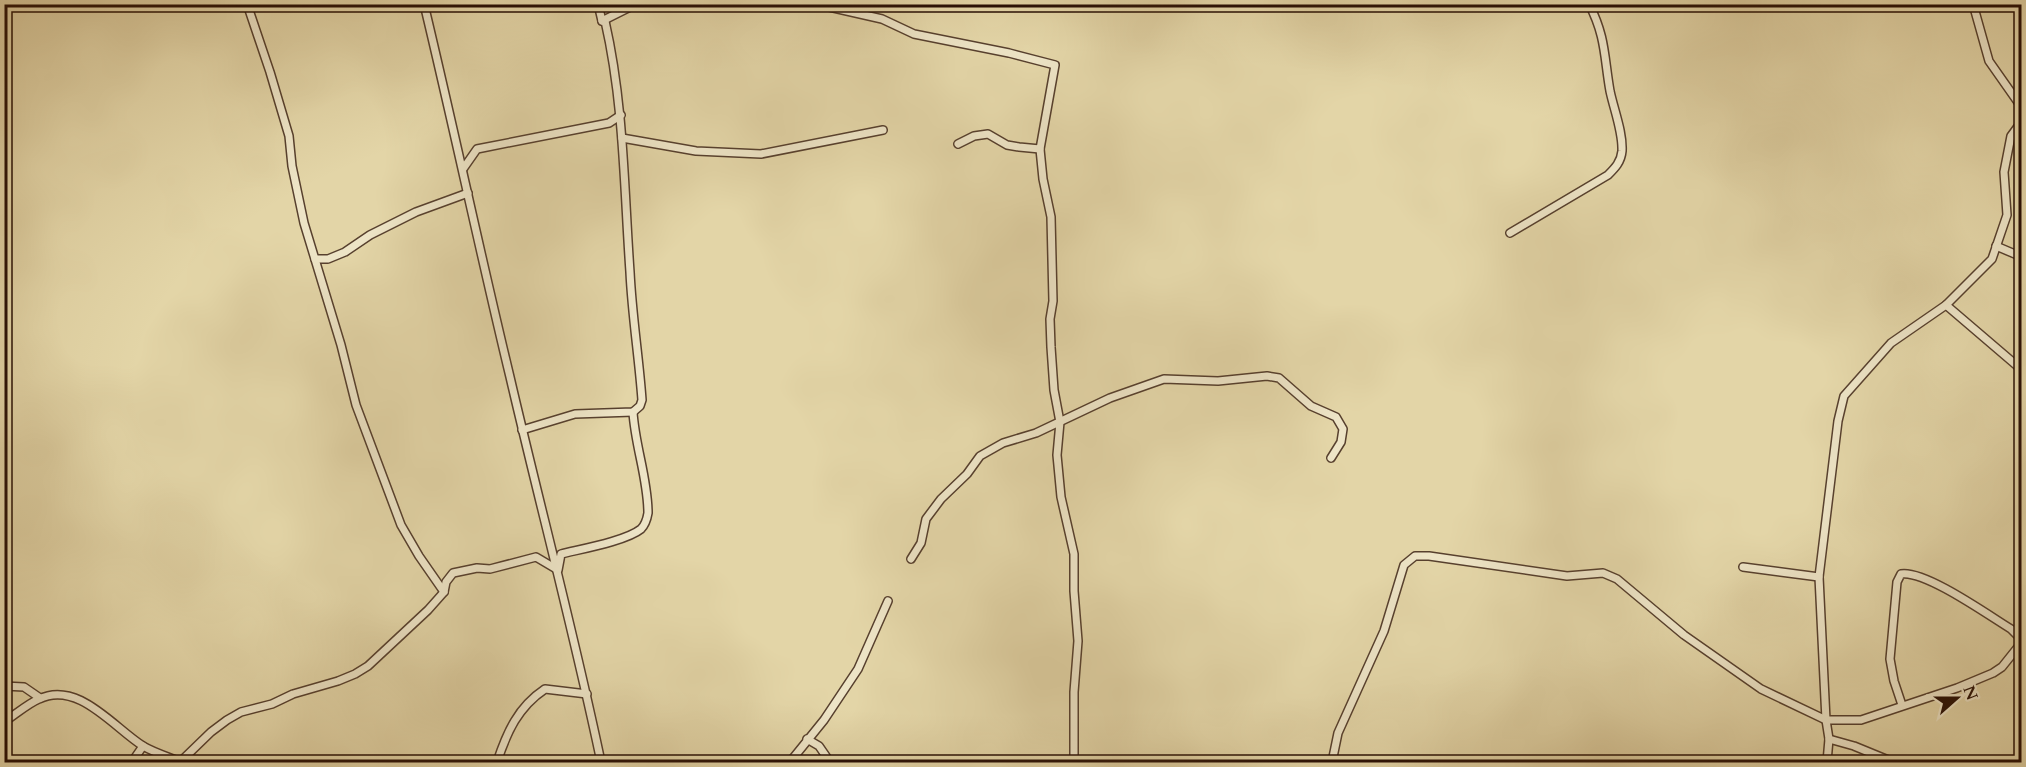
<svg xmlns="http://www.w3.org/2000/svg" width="2026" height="767" viewBox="0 0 2026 767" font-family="Cardo,serif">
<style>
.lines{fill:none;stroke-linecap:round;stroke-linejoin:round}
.minor-casing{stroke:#57402e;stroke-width:10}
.minor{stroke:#ede4c6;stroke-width:7}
</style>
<rect width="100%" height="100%" fill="#e3d5a7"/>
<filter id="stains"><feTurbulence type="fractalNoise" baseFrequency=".00333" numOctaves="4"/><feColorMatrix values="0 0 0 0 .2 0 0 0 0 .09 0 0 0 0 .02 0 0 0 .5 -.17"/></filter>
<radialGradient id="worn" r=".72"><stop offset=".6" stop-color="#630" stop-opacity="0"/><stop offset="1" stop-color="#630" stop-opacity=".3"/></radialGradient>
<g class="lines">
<defs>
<g id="minor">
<polyline points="247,4 270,72 289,136 292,166 304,223 341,345 356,405 401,525 419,556 444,592"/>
<path d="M424 4C454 129 480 253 510 377 540 506 574 633 601 762"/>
<polyline points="816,4 882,19 914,34 1009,53 1055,65 1040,149 1019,147 1007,145 988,134 974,136 958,144"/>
<polyline points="1973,4 1989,61 2022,108"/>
<polyline points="602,21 632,6 642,4"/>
<polyline points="622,138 696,151 761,154 883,130"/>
<polyline points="1040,149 1043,179 1051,217 1053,301 1050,319 1051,347 1054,390 1060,422 1057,455 1061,497 1074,554 1074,591 1078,641 1074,692 1074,762"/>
<polyline points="463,169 477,149 609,123 621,115"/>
<path d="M1510 233 1608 175C1615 168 1621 162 1622 151 1623 132 1614 110 1610 91 1604 57 1606 37 1589 4"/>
<polyline points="1996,246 2022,257"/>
<polyline points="315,259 328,259 345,252 370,235 416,212 468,193"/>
<polyline points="1946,305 2022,370"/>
<path d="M522 430 575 414 633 412 640 406 642 400C639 358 632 315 630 272 624 188 624 104 605 21H602L598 4"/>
<polyline points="911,559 921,543 926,519 941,499 967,474 980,456 1003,443 1036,433 1110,398 1164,379 1218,381 1267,376 1279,378 1311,406 1336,417 1343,429 1341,442 1331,458"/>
<polyline points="1743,567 1819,577"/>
<polyline points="4,686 24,687 40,698"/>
<path d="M1902 705 1894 681 1890 659 1897 582 1901 574C1925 570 1988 615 2011 629L2019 637 2022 642"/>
<path d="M4 722C15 715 27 704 39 699 78 680 114 728 143 746 155 753 169 757 181 762"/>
<polyline points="807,739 819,746 830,762"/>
<polyline points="1829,739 1854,746 1893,762"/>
<polyline points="132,762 143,746"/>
<path d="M180 762 211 732 227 720 241 712 272 704 293 694 338 681 355 674 368 666 428 610 444 592 446 582 453 573 477 568 490 569 536 557 558 570 561 554C581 549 626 541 641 529 645 525 647 519 648 513 648 479 635 446 633 412"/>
<path d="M497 762C507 732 518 707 545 689L587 694"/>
<polyline points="790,762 824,720 858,669 888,601"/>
<polyline points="1332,762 1338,733 1384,631 1404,565 1415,556 1429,556 1567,576 1603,573 1617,579 1684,635 1761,689 1826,720 1861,720 1957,688 1993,673 2002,667 2022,642"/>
<polyline points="1827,762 1829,739 1826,720 1819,577 1838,421 1844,396 1891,343 1946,305 1992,259 2007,215 2004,172 2011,136 2022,121"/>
</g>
</defs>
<use href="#minor" class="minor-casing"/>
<use href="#minor" class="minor"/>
</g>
<rect width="2026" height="767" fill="none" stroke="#e3d5a7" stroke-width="24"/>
<rect x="6" y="6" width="2014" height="755" fill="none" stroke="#280f05" stroke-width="3"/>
<rect x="12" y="12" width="2002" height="743" fill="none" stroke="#280f05" stroke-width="1.5"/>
<g transform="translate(1957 698) rotate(69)" stroke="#ede4c6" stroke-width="4.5" paint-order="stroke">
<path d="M0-4.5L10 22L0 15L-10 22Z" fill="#280f05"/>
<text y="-9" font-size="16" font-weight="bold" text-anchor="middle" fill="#280f05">N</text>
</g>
<rect width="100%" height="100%" filter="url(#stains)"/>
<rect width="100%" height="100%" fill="url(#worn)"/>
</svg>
